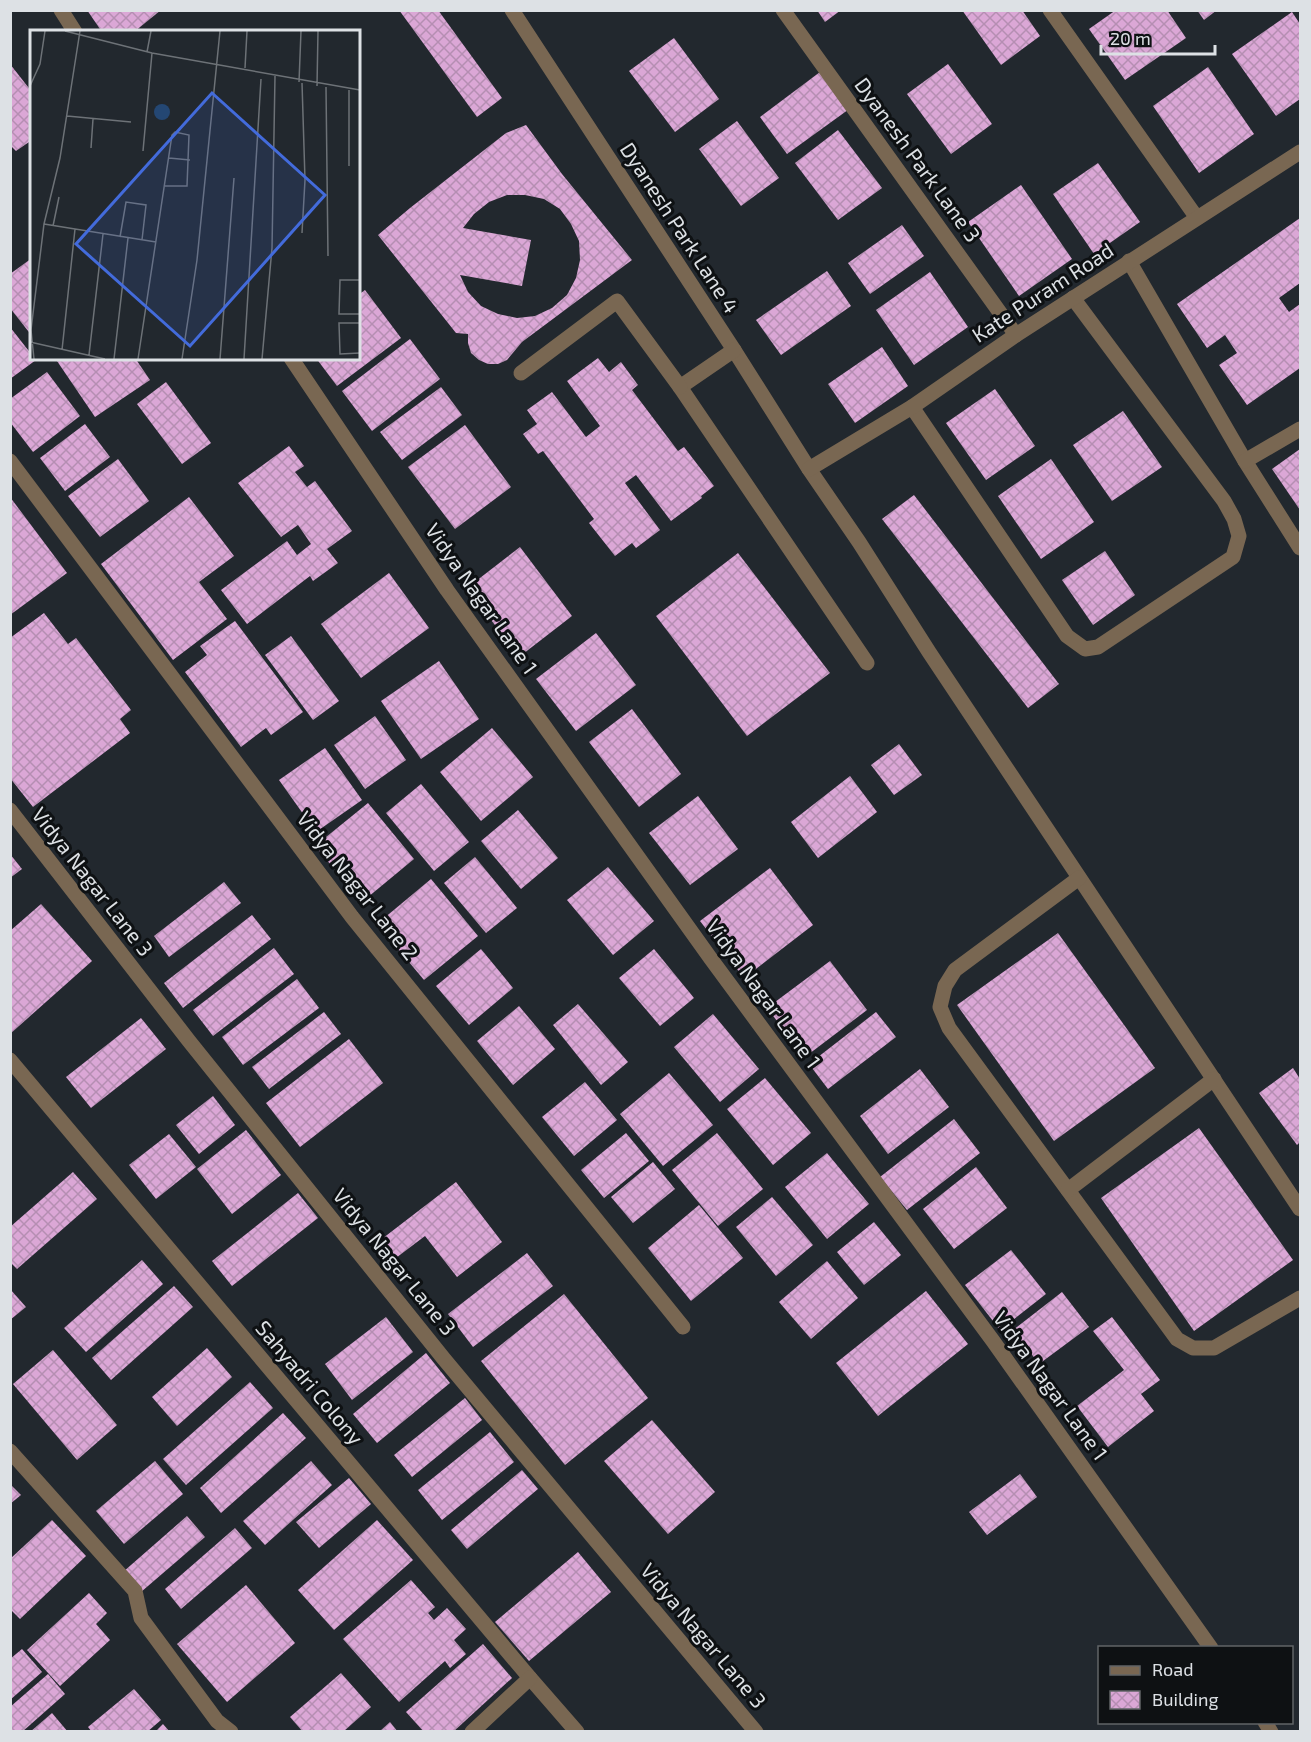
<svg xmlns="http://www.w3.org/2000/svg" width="1311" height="1742" viewBox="0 0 1311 1742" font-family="'Exo 2',sans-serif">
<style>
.building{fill:url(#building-cross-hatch);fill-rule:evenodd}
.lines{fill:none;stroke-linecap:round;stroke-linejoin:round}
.minor{stroke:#796752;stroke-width:15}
.labels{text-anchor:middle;stroke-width:6;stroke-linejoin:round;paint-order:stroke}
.street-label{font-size:21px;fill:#dde1e5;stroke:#0e1113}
.inset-road{fill:none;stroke:#6d7277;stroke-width:1.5}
.view{fill:#436bdb;fill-opacity:0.15;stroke:#436bdb;stroke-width:3}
.inset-edge{fill:none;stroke:#dde1e5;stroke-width:3}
</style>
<defs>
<pattern id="building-cross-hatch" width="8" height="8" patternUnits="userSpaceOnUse" patternTransform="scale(1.5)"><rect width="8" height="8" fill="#dba7d6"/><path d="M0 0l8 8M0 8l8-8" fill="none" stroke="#b58eb2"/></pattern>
</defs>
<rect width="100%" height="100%" fill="#22282e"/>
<g class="building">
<polygon points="87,10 161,10 134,32 102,32"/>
<polygon points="399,10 438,10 502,98 477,117"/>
<polygon points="817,10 841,10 825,22"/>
<polygon points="962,10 1022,10 1040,36 1001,65"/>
<polygon points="1116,10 1167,10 1186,38 1125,80 1089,29"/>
<polygon points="1197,10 1217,10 1204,20"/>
<polygon points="1292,12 1300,24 1300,99 1276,116 1232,54"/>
<polygon points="674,38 719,99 675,132 629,71"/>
<polygon points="10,64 32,92 32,129 29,131 32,134 32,140 16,151 10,145"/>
<polygon points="948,64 992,124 951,154 907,94"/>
<polygon points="1208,67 1254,134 1199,173 1153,106"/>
<polygon points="824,69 852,107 787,154 760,117"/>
<polygon points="737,121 779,178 741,206 699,149"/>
<path d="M526 125 562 174 632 260 522 342 507 360 498 364H488L479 360 471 353 468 343V334L456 333 378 235 410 208 506 133ZM507 195H525L544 199 560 209 571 224 579 241 580 260 576 278 567 295 552 308 535 316 517 318 498 314 481 306 468 292 460 275 522 286 531 240 463 228 474 214 489 202Z"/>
<polygon points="838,130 882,188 838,220 795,163"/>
<polygon points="1098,163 1140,222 1094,254 1053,194"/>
<polygon points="1021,185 1072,259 1019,296 968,222"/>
<polygon points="1300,218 1300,283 1279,298 1289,312 1300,304 1300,368 1247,405 1219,365 1237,353 1225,335 1207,348 1177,304"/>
<polygon points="902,225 924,256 870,294 848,263"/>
<polygon points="32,258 32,336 10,308 10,274"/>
<polygon points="827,271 851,306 781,355 756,320"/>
<polygon points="930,272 968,327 914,365 876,310"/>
<polygon points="365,290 401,338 337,386 316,358 358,358 358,295"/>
<polygon points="10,327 32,355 32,358 36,360 10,379"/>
<polygon points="410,339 440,379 372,431 342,391"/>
<polygon points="882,347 908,386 855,423 828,384"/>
<polygon points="60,358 135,358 150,380 95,417 57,361"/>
<polygon points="598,358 609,372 621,362 638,385 632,390 678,451 684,447 714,486 701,496 702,498 671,521 636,475 625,483 660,530 636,548 632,543 615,556 589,523 594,519 543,451 538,454 523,434 537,424 527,410 552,392 586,437 600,426 567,381"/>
<polygon points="47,372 80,416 33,452 10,422 10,399"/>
<polygon points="166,382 211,443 182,464 137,404"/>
<polygon points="441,387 462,415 402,460 380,432"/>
<polygon points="995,389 1035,446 986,480 946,423"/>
<polygon points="1123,411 1162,467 1112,501 1073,445"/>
<polygon points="85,424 110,457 65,491 40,458"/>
<polygon points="465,425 511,487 455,529 408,467"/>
<polygon points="289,446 304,466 295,472 307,487 315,481 352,531 327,549 338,563 313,581 310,576 247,624 221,590 287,541 297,555 311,544 298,525 281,537 238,483"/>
<polygon points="1300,449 1300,510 1272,469"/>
<polygon points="118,459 149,501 100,537 68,496"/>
<polygon points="1051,459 1094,522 1041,559 998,496"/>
<polygon points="914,495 1059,684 1028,708 882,519"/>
<polygon points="10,497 67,573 10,615"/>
<polygon points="189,497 234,556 199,582 227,619 173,660 101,564"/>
<polygon points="520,547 572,616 519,657 467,588"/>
<polygon points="1105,551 1135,595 1093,625 1062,580"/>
<polygon points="738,553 830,673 747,736 656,616"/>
<polygon points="389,573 429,628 361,678 321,624"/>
<polygon points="44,613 68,644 76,638 131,710 120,719 130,733 33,807 10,778 10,638"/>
<polygon points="235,621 303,712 271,735 266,728 241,747 185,672 207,655 200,646"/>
<polygon points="596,633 636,685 576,731 536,679"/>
<polygon points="291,636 339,701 313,720 265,655"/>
<polygon points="439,661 479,719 421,759 381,701"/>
<polygon points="632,709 681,774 639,807 589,742"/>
<polygon points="375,716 406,760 365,789 334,745"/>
<polygon points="492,728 533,777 481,821 440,772"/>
<polygon points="899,744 922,775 894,795 871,765"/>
<polygon points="325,748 362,800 316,832 279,780"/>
<polygon points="850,776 877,812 818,858 791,822"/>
<polygon points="421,784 469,842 434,871 386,813"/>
<polygon points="698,796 738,849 690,885 649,833"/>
<polygon points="368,803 414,859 362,902 315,846"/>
<polygon points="518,810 558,858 521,889 481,841"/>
<polygon points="10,854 22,869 10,878"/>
<polygon points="475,857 517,908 486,933 444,883"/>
<polygon points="608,867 654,921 613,955 567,900"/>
<polygon points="770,868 813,925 744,978 700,921"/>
<polygon points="431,879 478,936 424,980 377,924"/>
<polygon points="224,882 241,903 169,957 154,936"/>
<polygon points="41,904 92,961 10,1034 10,931"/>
<polygon points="252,915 271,939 183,1008 164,983"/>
<polygon points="1058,933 1155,1068 1054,1141 957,1005"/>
<polygon points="274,948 294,974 213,1036 193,1010"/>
<polygon points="481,949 513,988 469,1025 436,986"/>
<polygon points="654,949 694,998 660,1026 619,978"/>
<polygon points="830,961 867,1010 805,1057 767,1008"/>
<polygon points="297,979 319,1008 243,1065 222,1037"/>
<polygon points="578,1004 628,1062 601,1085 553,1025"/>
<polygon points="519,1006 555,1049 513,1085 477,1041"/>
<polygon points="324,1012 341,1034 269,1089 252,1067"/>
<polygon points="876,1012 896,1037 828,1089 809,1064"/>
<polygon points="713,1014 759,1069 720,1102 674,1047"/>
<polygon points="141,1018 166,1049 91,1108 66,1077"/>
<polygon points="349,1039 383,1083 300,1147 266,1103"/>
<polygon points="1293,1068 1300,1079 1300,1142 1297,1145 1259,1093"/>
<polygon points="920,1069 949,1107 888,1154 860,1116"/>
<polygon points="669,1073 713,1125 663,1166 620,1114"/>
<polygon points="765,1078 811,1133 773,1165 727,1109"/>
<polygon points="585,1082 617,1120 574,1156 542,1117"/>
<polygon points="213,1096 235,1125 199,1154 176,1125"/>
<polygon points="954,1119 980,1153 907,1210 880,1177"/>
<polygon points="1199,1128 1293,1260 1194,1331 1101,1198"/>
<polygon points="246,1130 281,1175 232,1214 197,1169"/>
<polygon points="626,1133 649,1161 604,1198 581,1170"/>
<polygon points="717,1133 763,1189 718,1226 672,1170"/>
<polygon points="169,1134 196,1167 156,1199 129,1165"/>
<polygon points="827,1153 869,1204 827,1239 785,1187"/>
<polygon points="653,1162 675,1189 633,1223 611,1197"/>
<polygon points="976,1167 1007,1208 954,1249 923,1209"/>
<polygon points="73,1172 97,1199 17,1269 10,1262 10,1227"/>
<polygon points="456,1182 502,1242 457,1277 425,1236 388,1264 374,1245"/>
<polygon points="298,1193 318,1218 232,1286 212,1261"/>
<polygon points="772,1197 813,1245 776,1276 736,1227"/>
<polygon points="699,1205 743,1258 691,1301 648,1248"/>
<polygon points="874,1222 901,1255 864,1285 837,1252"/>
<polygon points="1011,1250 1046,1294 1000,1330 965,1285"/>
<polygon points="527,1253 553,1286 473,1347 448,1314"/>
<polygon points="142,1260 163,1284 86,1352 64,1328"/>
<polygon points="827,1261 858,1298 811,1339 779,1302"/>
<polygon points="174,1286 193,1307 111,1380 92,1358"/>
<polygon points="10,1289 26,1307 10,1320"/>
<polygon points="926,1291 968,1344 878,1416 836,1363"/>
<polygon points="1062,1292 1089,1327 1039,1364 1013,1330"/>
<polygon points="564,1294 648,1398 565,1465 481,1361"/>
<polygon points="386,1317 413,1352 352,1400 325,1364"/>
<polygon points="1112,1317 1160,1380 1141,1394 1154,1411 1108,1447 1077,1406 1124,1370 1093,1331"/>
<polygon points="207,1348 232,1377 177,1426 152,1397"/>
<polygon points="53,1350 117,1425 77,1460 13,1384"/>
<polygon points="426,1353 450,1383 377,1443 353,1414"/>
<polygon points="250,1382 273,1408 186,1485 163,1459"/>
<polygon points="465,1398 482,1420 412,1477 394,1455"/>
<polygon points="283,1413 306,1438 221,1513 200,1488"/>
<polygon points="652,1420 715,1492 668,1534 604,1461"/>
<polygon points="490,1432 514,1462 442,1520 418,1490"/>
<polygon points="155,1461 183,1494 124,1544 96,1511"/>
<polygon points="311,1461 332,1485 265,1545 243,1521"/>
<polygon points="522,1470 538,1489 467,1549 451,1530"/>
<polygon points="1020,1474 1037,1497 987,1535 969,1512"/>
<polygon points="349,1478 371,1504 319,1548 296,1522"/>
<polygon points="10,1484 21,1495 10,1504"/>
<polygon points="187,1516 205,1537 141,1592 123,1572"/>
<polygon points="52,1520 86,1556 20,1619 10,1609 10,1559"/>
<polygon points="377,1520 413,1560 334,1630 298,1590"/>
<polygon points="235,1528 252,1548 181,1609 165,1589"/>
<polygon points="578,1552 611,1592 529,1661 495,1622"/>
<polygon points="411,1580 435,1607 428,1613 434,1620 447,1608 466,1629 454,1640 466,1654 450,1668 445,1661 399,1702 343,1639"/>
<polygon points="246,1585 295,1643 227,1702 177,1644"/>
<polygon points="89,1593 107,1613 96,1624 110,1640 60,1686 27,1650"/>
<polygon points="483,1644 512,1678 453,1732 424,1732 406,1712"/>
<polygon points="22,1649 42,1672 10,1700 10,1659"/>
<polygon points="341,1673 371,1707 343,1732 303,1732 290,1717"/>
<polygon points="48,1674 65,1694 22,1732 10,1732 10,1707"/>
<polygon points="134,1689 161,1720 147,1732 92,1732 88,1727"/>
<polygon points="52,1713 68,1732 30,1732"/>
<polygon points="390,1722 398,1732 379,1732"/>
<polygon points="163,1724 170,1732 155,1732"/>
</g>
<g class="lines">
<g class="minor">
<polyline points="61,10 75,32"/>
<polyline points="512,10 734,350 809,469 859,542 929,652 1300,1209"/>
<polyline points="783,10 1016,335"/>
<polyline points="1050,10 1197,218"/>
<polyline points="1129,261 1245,461 1300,548"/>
<polyline points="734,350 680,387 867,663"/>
<polyline points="291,358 447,590 711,959 993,1341 1211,1648"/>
<polyline points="521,373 617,301 680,387"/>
<polyline points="912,407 1067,636 1085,649 1098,647 1233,557 1239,536 1234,519 1224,501 1073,298"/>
<polyline points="10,461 352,917 683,1327"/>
<polyline points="1245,461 1300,429"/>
<polyline points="809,469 912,407 1016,335 1300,152"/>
<polyline points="10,810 189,1041 444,1359 756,1732"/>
<polyline points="1079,878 955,970 945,986 940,1007 949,1028 1177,1339 1193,1348 1214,1348 1300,1298"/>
<polyline points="10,1060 530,1678 577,1732"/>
<polyline points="1068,1190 1214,1079"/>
<polyline points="10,1451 135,1591 141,1618 217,1721 231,1732"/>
<polyline points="1265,1722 1271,1732"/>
<polyline points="472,1732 530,1678"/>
</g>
</g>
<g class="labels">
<g class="street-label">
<text transform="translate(917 160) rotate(54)" y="7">Dyanesh Park Lane 3</text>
<text transform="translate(679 228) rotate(57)" y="7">Dyanesh Park Lane 4</text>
<text transform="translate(1043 293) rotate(-33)" y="7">Kate Puram Road</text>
<text transform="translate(481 599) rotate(55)" y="7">Vidya Nagar Lane 1</text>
<text transform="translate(92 882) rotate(52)" y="7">Vidya Nagar Lane 3</text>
<text transform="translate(357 886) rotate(52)" y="7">Vidya Nagar Lane 2</text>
<text transform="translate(763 994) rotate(54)" y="7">Vidya Nagar Lane 1</text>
<text transform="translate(394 1262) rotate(51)" y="7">Vidya Nagar Lane 3</text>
<text transform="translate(309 1383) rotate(50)" y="7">Sahyadri Colony</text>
<text transform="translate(1050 1386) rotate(54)" y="7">Vidya Nagar Lane 1</text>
<text transform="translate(703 1636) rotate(50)" y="7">Vidya Nagar Lane 3</text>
</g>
</g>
<g transform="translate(30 30)">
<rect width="330" height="330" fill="#22282e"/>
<path d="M124 82a8 8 0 1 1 16 0a8 8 0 1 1-16 0Z" fill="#244773"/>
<path class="inset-road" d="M35 1 122 23 330 60M117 22 121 1M215 38 217 1M269 52 271 1M0 56 10 34 15 1M287 56 288 1M296 57 298 226M37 86 101 92M61 118 63 89M113 121 122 23M139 128 160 130M319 136V60M14 194 126 212M23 196 29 167M272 203 275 150 272 53M90 207 96 172 116 175 112 210M310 250H330V284H309ZM330 293H309L310 324 330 323M0 312 75 329M32 320 45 199M59 325 73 204M4 329 1 300 14 194 30 128 50 1M84 329 98 208M108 329 142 105 145 102 159 105 157 156H135M152 329 167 230 190 1M190 329 204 148M214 329 231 49M232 329 242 218 245 46"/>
<path class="view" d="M182 63 295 165 160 316 46 214Z"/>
<rect width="330" height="330" class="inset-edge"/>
</g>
<rect width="1311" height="1742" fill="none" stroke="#dde1e5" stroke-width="24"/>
<rect x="1098" y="1646" width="195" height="78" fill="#0e1113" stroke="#616467" stroke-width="1.5"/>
<rect x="1110" y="1666" width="30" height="9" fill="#796752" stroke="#616467" stroke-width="1.5"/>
<text x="1152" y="1676" font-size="18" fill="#dde1e5">Road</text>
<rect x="1110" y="1691" width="30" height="18" fill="url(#building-cross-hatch)" stroke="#616467" stroke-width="1.5"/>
<text x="1152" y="1706" font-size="18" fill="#dde1e5">Building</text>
<path d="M1101 45v9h114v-9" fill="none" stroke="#dde1e5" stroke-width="3"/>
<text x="1110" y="45" font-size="18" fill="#dde1e5" stroke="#0e1113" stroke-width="4.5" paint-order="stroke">20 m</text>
</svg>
